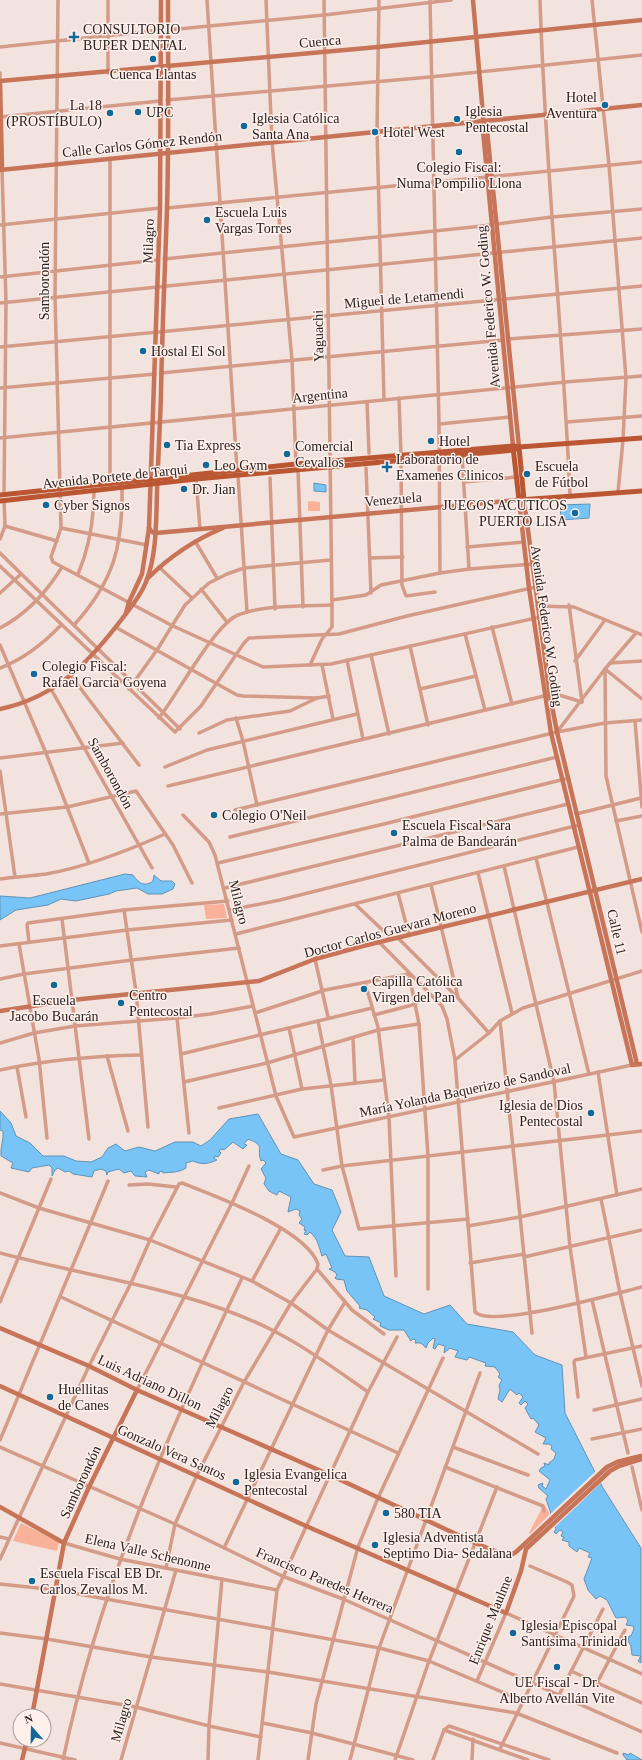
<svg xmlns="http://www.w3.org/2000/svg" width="642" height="1760" viewBox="0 0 642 1760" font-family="'Times New Roman',serif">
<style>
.green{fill:#f9b299}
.water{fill:#78c4f7;stroke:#6093b7}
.pier{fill:#f2e3de}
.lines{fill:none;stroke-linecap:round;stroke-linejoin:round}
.street{stroke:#d49b88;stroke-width:3.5}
.secondary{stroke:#c77458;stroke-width:4.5}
.primary{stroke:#bb5632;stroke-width:5}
.poi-dot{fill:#106999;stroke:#fff0eb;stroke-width:1.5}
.labels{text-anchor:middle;stroke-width:3;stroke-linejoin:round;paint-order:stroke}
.poi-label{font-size:14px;fill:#282221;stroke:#fff0eb;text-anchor:start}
.street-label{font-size:14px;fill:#282221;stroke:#fff0eb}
</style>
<rect width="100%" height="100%" fill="#f2e3de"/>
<g class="green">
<polygon points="308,501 320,502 320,511 308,511"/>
<polygon points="224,904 227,918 206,919 204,905"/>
<polygon points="544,1504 550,1514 530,1534 529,1533"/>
<polygon points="21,1523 59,1542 57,1551 13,1541"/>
</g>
<g class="water">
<polygon points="314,483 326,485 326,492 314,491"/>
<polygon points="590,504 589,518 561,520 560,505"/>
<path d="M125 874 133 875C138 882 144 888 153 881L154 875 161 881H172L175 884 173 889 162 894H148L137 888 116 891 109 894 76 901 61 899 48 905 16 910 0 920V896L30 898Z"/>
<path d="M0 1111 11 1123 16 1136 30 1143 43 1156H64L76 1161 91 1162 102 1157 108 1148 116 1144 125 1151 139 1147 155 1151 175 1142H193L201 1146 210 1140 229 1119 258 1114 281 1154 298 1160 314 1184 332 1190 341 1212 332 1230 345 1256 369 1257 384 1296 424 1314 450 1305 467 1324 513 1332 535 1355 562 1365 565 1413 603 1488 641 1548V1663L638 1661 641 1656 632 1655 631 1646 628 1641 629 1636H631L634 1629 633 1626 626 1625 628 1621 626 1617 616 1618 607 1600 600 1596 596 1599 588 1590 584 1579 592 1558 588 1557 590 1553 579 1548 577 1552 569 1546V1542L562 1540 564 1537 561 1536 563 1532 560 1530 556 1534 554 1532 556 1529 546 1499 548 1496 539 1488 538 1485 543 1483 542 1486 546 1489 550 1480 539 1471 541 1468 545 1466 544 1463 549 1465V1463L554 1459 556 1453 551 1449 552 1446 549 1444H543L546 1438 535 1432 539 1425 533 1418 531 1419 525 1408 528 1404 525 1401 521 1405 519 1403 523 1397 519 1393 517 1395 510 1389 502 1402 498 1399 500 1390 499 1385 502 1380 498 1377 500 1374 495 1367 485 1366 486 1363 469 1357 467 1360 455 1357 458 1351 450 1348 444 1353 445 1346 438 1344 435 1349 433 1348 435 1339 433 1338 428 1343 426 1348 421 1343H415L416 1340 413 1339 411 1341 404 1330H389L380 1326 381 1323 373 1319 375 1317 367 1310 359 1308 360 1306 347 1291 344 1280 336 1279 335 1278 337 1275 335 1272 329 1269 332 1268 326 1254 322 1256C319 1247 318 1239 310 1232L307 1235 304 1234 306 1231 304 1230 305 1227 299 1223 302 1219 299 1215 300 1211 296 1209 288 1212 291 1197 279 1191 277 1195 269 1191 264 1184 266 1178 261 1169 266 1163 263 1160 261 1161C256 1147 266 1146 248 1139L244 1144 247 1145 243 1149 233 1142 224 1150 222 1149 219 1151 221 1153 218 1157 215 1156 214 1158 217 1160C208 1164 202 1165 193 1161L186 1163V1168C178 1173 171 1172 163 1173L162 1171 159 1172V1174L149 1170 145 1172 147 1177 135 1176 131 1171 124 1173 119 1169 108 1172 107 1175 106 1171 101 1169 94 1171 92 1177 73 1174 69 1171 65 1172 58 1168 55 1170 52 1176V1168L49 1165 32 1168 29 1172 11 1168 13 1163 1 1156C0 1147 4 1140 3 1131L0 1130Z"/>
<polygon points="623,1753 629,1755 630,1753 642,1760 627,1760 623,1755"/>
</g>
<polygon class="pier" points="596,1471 602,1482 554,1528 549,1515"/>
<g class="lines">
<g class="street">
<polyline points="58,0 55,297 61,528 51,557 53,562 171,625 263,667 331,664 540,617"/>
<polyline points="108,0 108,73"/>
<polyline points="207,0 237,469"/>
<polyline points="266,0 272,142 292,360 296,464"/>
<polyline points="379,0 377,131 384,400"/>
<polyline points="430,0 439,424 440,573"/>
<path d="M540 0C545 166 563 331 570 496"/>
<polyline points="592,0 609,165 626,378 623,440 618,492"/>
<polyline points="168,30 324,15 451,0"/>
<polyline points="0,47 161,30"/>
<polyline points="0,73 0,81"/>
<polyline points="167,100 430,77 642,55"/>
<polyline points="0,117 160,101"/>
<polyline points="2,169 6,302 4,494"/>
<polyline points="167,208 642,162"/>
<polyline points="497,224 552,217 642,209"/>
<polyline points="0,225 160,208"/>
<polyline points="164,259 492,225"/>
<polyline points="0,277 158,260"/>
<polyline points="0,303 642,238"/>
<polyline points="508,339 642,329"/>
<polyline points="0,347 642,286"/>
<polyline points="161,373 503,340"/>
<polyline points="0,388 155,374"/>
<polyline points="399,398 401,455"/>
<polyline points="367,402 369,453"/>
<polyline points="567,422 642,416"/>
<polyline points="439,424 510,417"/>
<polyline points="0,438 565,382 642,376"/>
<polyline points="462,455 469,569"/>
<polyline points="401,461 402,585 406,596 435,592"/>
<polyline points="366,468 371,593"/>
<polyline points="298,470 303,607"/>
<polyline points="238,476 247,612"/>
<polyline points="270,478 275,609"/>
<polyline points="196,479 200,529"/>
<polyline points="464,482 517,477"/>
<polyline points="110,483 110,158"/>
<polyline points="5,526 57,541"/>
<polyline points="61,528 147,545"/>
<polyline points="0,539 5,526 4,500"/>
<polyline points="195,541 217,578"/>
<polyline points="467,547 524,542"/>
<polyline points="0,553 180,729"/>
<polyline points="370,558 403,557"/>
<polyline points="0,566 175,732 201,706 244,643 249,638 339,634 407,616 536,587"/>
<polyline points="159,567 191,597"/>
<path d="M78 574C90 546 94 520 94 490"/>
<polyline points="201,589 227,622"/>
<polyline points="0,593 21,574"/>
<polyline points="332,600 366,595 381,585 440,573 469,569 533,564"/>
<polyline points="569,605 582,702"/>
<polyline points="537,606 574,607 642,635"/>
<path d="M74 625C114 581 123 546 122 487"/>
<polyline points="492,627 512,704"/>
<path d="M0 628C27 614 46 593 62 567"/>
<polyline points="117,628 237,695 243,696 317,698"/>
<polyline points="465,634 485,710"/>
<polyline points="0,645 46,753 89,863"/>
<polyline points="410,646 428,725"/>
<polyline points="371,655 389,734"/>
<polyline points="347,660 363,739"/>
<polyline points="575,661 605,620"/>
<polyline points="610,663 642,661"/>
<polyline points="310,665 322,639 332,627 332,605 324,0"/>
<polyline points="322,665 333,719"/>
<path d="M0 668C24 659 43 644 61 625"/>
<polyline points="605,669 606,776 642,932"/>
<polyline points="605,669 642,699"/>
<polyline points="71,676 139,765"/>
<polyline points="51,689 152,868"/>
<polyline points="129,689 157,650 185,605 209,583 227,574 244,568 331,560"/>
<polyline points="420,689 476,676"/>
<path d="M159 718C177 695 215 624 238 615 262 605 306 606 332 605"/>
<polyline points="236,718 243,741 257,805"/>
<polyline points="635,721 642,807"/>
<polyline points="557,732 605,669 636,633"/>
<polyline points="199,733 227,720 290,711 317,698 329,696"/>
<polyline points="0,758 123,743"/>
<polyline points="165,767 207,750 357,714"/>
<polyline points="0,771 15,877"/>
<polyline points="168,786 544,696 559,695 582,702"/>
<polyline points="235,810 557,732 605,723 642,720"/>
<polyline points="0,814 67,807 136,791 173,845 192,883"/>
<polyline points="576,814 641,798"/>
<polyline points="183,815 209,842 215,855 276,1096 294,1137 632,1065"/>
<polyline points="616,821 642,816"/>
<polyline points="230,837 557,757"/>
<polyline points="536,858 589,1074"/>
<polyline points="218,863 384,824 565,779"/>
<polyline points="504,866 554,1082 570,1247 586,1357"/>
<polyline points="478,873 512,1013"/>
<path d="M0 879C15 877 31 876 46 874 87 867 127 851 165 834"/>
<polyline points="431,885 458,997"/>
<polyline points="225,888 568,804"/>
<polyline points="398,893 409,935"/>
<polyline points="355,904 392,939"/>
<polyline points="124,910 136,992 148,1127"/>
<polyline points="230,910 280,900 579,825"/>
<polyline points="62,919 89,1139"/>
<polyline points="236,934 578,847"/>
<polyline points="398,938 458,998 489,1033"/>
<polyline points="29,942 27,925 28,923 124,910 228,901"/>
<path d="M379 942 442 1006 447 1019 455 1060 475 1312C490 1329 617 1293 642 1287"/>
<polyline points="19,944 39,1059 47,1138"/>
<polyline points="0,946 127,930 232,920"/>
<polyline points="315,959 328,1017"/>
<polyline points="0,979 24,974 132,960 239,948"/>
<polyline points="365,983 378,1027 389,1118 396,1276"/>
<polyline points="255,1013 325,990 409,974 419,1024 428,1156 428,1289"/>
<polyline points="374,1015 416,1004"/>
<polyline points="177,1018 189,1133"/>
<polyline points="318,1021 331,1085 342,1166 359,1229 468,1219"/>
<polyline points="500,1021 532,1333"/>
<polyline points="289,1028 302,1089"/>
<polyline points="353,1038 355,1083"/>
<polyline points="0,1043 34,1033 75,1026 177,1018 210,1014 253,1006"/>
<polyline points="181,1054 372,1008"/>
<polyline points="107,1056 128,1131"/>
<polyline points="455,1060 489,1033 500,1021 523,1008 642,971"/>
<polyline points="17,1067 26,1117"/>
<path d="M0 1070C46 1060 94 1056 141 1055"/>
<polyline points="598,1072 617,1195"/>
<polyline points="184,1082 267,1063 378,1030 419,1024"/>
<polyline points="219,1108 302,1089 384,1080"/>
<polyline points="323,1170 342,1166 642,1131"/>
<polyline points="129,1185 148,1184 176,1187"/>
<polyline points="0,1193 39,1208 150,1240 252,1281 291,1303 328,1330 538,1454"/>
<polyline points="601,1199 620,1293 642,1386"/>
<polyline points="468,1226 520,1217 642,1189"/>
<path d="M0 1253C89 1277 192 1289 274 1331 307 1348 338 1371 368 1392"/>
<polyline points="524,1257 642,1230"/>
<polyline points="470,1263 524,1254"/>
<polyline points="252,1281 281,1228"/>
<polyline points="61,1297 398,1453"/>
<polyline points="592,1300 628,1453"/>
<polyline points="0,1302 51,1179"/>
<polyline points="137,1390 232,1203 249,1166"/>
<polyline points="578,1397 574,1362 575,1360 642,1346"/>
<polyline points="594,1410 642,1399"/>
<polyline points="592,1439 642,1429"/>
<polyline points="0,1440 108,1181"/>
<polyline points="0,1447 175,1524 282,1576 343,1599 642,1732"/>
<polyline points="453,1447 528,1475"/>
<polyline points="445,1467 543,1506 544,1511"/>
<polyline points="632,1467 642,1510"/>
<polyline points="0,1537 9,1539"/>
<polyline points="64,1543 120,1559 277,1590"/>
<polyline points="224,1548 328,1330 345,1302"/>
<path d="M0 1559 89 1366 131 1283 150 1240 179 1184 182 1183C215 1196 306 1229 318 1264L317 1269 352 1310 384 1334"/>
<polyline points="166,1568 175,1524 197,1475 244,1382 291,1303 317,1269"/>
<polyline points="0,1584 56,1590 379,1648 429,1661 523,1701"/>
<polyline points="0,1633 47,1639 151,1657 268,1672 516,1713 617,1753"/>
<polyline points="571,1671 642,1703"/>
<polyline points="477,1681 506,1613 642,1674"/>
<polyline points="597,1683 625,1630"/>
<polyline points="0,1684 136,1707 209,1726 261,1737"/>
<polyline points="559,1695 603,1609"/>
<polyline points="263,1723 312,1733 413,1760"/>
<polyline points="444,1730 449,1726 549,1760"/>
<polyline points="444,1730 528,1760"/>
<polyline points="0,1743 75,1760"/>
<polyline points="500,1749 574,1596 572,1585 567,1582 530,1566"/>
<path d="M63 1760C98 1591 168 1433 242 1278"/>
<polyline points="121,1760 176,1570"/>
<polyline points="208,1760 209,1726 222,1579"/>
<polyline points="258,1760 277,1590 368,1392 397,1337"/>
<polyline points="308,1760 316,1704 358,1547 378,1498 443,1358"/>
<polyline points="350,1760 379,1648 480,1373"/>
<polyline points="395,1760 429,1661 497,1487"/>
<polyline points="433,1760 444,1730"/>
<polyline points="472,1760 473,1739"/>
</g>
<g class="secondary">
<polyline points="473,0 483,115 483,131 513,446"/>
<polyline points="485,123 487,130 519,447"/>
<polyline points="2,169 0,81 378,47 642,20"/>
<polyline points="0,170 642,105"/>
<polyline points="524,500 550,696 557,732 637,1064"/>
<polyline points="149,528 152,532 156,533 519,500 529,588 551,733 632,1065 642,1064"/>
<path d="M147 579C169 557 194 540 223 528"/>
<polyline points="126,613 129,602 142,574 149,528 160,208 161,0"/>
<path d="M0 709C58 697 91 660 125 615 133 604 141 595 146 582 157 554 156 521 157 492 158 459 160 427 161 394 162 332 165 270 167 209 169 139 168 69 168 0"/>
<polyline points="0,1011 72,1000 259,981 315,959 363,946 642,879"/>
<polyline points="0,1328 89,1366 137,1390 330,1475 475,1543 505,1555 511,1555 516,1552 607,1467 617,1462 641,1456"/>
<polyline points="0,1386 306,1526 506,1613 521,1571 526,1549 610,1471 619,1466 642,1459"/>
<polyline points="0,1507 64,1543"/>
<polyline points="32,1716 64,1543 89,1487 137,1390"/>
<polyline points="22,1760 27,1740"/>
</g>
<g class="primary">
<polyline points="513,447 519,500 642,491"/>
<polyline points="519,447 524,500"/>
<polyline points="0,495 296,464 513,446 519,447 642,438"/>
<polyline points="0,501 196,479 514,450 519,447"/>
</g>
</g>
<g class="poi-dot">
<path d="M72 31h4v4h4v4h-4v4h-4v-4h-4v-4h4z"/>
<circle cx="153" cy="59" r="4"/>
<circle cx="605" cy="105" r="4"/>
<circle cx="138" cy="112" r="4"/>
<circle cx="110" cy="113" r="4"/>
<circle cx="457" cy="119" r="4"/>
<circle cx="244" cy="126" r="4"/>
<circle cx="375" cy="132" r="4"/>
<circle cx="459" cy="152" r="4"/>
<circle cx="207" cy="220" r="4"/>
<circle cx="143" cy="351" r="4"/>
<circle cx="431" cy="441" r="4"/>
<circle cx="167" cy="445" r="4"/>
<circle cx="287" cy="454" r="4"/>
<circle cx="206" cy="465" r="4"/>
<path d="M385 461h4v4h4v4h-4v4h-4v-4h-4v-4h4z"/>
<circle cx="527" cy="474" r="4"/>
<circle cx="184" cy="489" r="4"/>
<circle cx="46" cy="505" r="4"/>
<circle cx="575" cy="513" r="4"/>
<circle cx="34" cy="674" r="4"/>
<circle cx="214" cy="815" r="4"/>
<circle cx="394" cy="833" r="4"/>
<circle cx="54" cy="985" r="4"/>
<circle cx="364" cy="989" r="4"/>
<circle cx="121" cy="1003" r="4"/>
<circle cx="591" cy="1113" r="4"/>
<circle cx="50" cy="1397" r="4"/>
<circle cx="236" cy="1482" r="4"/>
<circle cx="386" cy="1513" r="4"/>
<circle cx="375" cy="1545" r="4"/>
<circle cx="32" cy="1581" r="4"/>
<circle cx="513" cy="1633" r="4"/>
<circle cx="557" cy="1667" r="4"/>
</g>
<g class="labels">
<g class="poi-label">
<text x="83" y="34">CONSULTORIO<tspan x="83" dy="16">BUPER DENTAL</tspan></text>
<text x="153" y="79" text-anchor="middle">Cuenca Llantas</text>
<text x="597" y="102" text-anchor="end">Hotel<tspan x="597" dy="16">Aventura</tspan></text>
<text x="102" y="110" text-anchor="end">La 18<tspan x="102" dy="16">(PROSTÍBULO)</tspan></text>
<text x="465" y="116">Iglesia<tspan x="465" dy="16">Pentecostal</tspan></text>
<text x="146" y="117">UPC</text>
<text x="252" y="123">Iglesia Católica<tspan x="252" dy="16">Santa Ana</tspan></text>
<text x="383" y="137">Hotel West</text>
<text x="459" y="172" text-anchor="middle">Colegio Fiscal:<tspan x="459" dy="16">Numa Pompilio Llona</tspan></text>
<text x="215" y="217">Escuela Luis<tspan x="215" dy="16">Vargas Torres</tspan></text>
<text x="151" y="356">Hostal El Sol</text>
<text x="439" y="446">Hotel</text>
<text x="175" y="450">Tia Express</text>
<text x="295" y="451">Comercial<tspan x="295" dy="16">Cevallos</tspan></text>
<text x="396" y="464">Laboratorio de<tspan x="396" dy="16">Examenes Clinicos</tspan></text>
<text x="214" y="470">Leo Gym</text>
<text x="535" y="471">Escuela<tspan x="535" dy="16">de Fútbol</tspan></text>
<text x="192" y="494">Dr. Jian</text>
<text x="54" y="510">Cyber Signos</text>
<text x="567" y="510" text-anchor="end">JUEGOS ACUTICOS<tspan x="567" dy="16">PUERTO LISA</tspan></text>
<text x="42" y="671">Colegio Fiscal:<tspan x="42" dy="16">Rafael Garcia Goyena</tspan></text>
<text x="222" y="820">Colegio O'Neil</text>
<text x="402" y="830">Escuela Fiscal Sara<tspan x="402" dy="16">Palma de Bandearán</tspan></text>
<text x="372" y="986">Capilla Católica<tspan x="372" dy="16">Virgen del Pan</tspan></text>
<text x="129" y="1000">Centro<tspan x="129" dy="16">Pentecostal</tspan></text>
<text x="54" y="1005" text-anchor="middle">Escuela<tspan x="54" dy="16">Jacobo Bucarán</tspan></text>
<text x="583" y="1110" text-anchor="end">Iglesia de Dios<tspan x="583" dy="16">Pentecostal</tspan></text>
<text x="58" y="1394">Huellitas<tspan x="58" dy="16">de Canes</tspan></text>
<text x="244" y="1479">Iglesia Evangelica<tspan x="244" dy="16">Pentecostal</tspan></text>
<text x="394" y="1518">580 TIA</text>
<text x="383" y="1542">Iglesia Adventista<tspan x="383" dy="16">Septimo Dia- Sedalana</tspan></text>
<text x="40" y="1578">Escuela Fiscal EB Dr.<tspan x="40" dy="16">Carlos Zevallos M.</tspan></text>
<text x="521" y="1630">Iglesia Episcopal<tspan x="521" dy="16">Santísima Trinidad</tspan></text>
<text x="557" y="1687" text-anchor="middle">UE Fiscal - Dr.<tspan x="557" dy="16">Alberto Avellán Vite</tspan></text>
</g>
<g class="street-label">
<text transform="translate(320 41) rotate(-5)" y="5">Cuenca</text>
<text transform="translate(142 144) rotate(-6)" y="5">Calle Carlos Gómez Rendón</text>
<text transform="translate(148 241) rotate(-88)" y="5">Milagro</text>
<text transform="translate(44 281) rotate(-90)" y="5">Samborondón</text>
<text transform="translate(404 298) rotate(-5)" y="5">Miguel de Letamendi</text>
<text transform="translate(488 307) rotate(-95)" y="5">Avenida Federico W. Goding</text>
<text transform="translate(318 336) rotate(-91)" y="5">Yaguachi</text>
<text transform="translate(320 395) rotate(-6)" y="5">Argentina</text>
<text transform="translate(115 476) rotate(-6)" y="5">Avenida Portete de Tarqui</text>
<text transform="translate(393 499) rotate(-5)" y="5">Venezuela</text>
<text transform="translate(547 626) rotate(82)" y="5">Avenida Federico W. Goding</text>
<text transform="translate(111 773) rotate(61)" y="5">Samborondón</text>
<text transform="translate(239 902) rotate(76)" y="5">Milagro</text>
<text transform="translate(390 930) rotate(-15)" y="5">Doctor Carlos Guevara Moreno</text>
<text transform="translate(617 932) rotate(77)" y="5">Calle 11</text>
<text transform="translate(465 1090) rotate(-12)" y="5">María Yolanda Baquerizo de Sandoval</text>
<text transform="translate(150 1382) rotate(25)" y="5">Luis Adriano Dillon</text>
<text transform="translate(219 1407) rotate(-63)" y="5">Milagro</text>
<text transform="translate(172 1452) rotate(24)" y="5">Gonzalo Vera Santos</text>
<text transform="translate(80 1482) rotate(-65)" y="5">Samborondón</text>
<text transform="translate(148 1552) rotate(13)" y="5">Elena Valle Schenonne</text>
<text transform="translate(325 1580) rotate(23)" y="5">Francisco Paredes Herrera</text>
<text transform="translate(490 1620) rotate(-68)" y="5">Enrique Maulme</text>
<text transform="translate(121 1720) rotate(-74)" y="5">Milagro</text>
</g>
</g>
<g transform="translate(32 1728) rotate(340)"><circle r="19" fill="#fff0eb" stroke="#a99e9a"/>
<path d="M0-3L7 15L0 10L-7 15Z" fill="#106999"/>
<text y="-6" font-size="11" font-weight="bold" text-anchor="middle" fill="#282221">N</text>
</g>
</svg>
